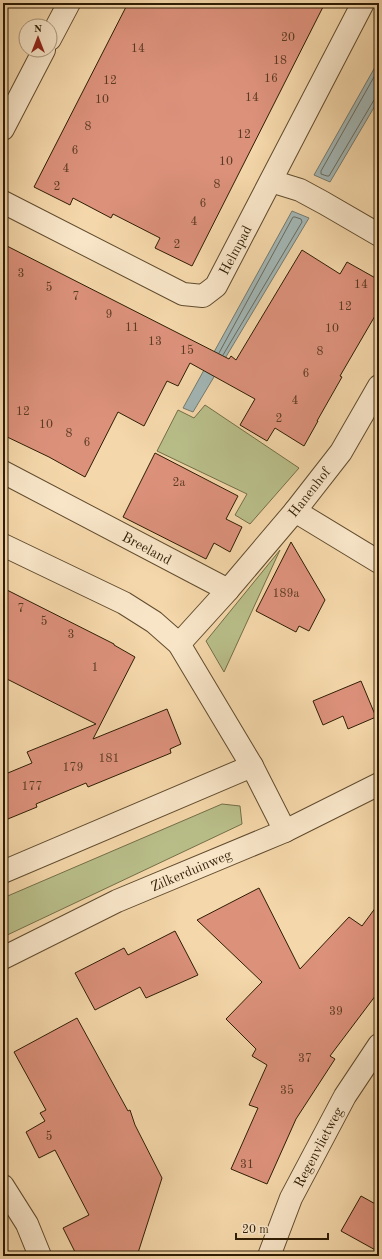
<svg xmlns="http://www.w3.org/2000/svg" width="382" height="1259" viewBox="0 0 382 1259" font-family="'Old Standard TT',serif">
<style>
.green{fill:#b9bf8a;stroke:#746e47}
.water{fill:#a2b6b5;stroke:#74796e}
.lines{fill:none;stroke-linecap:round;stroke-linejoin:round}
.shore{stroke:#686a5c;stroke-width:1}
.building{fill:#dc917b;stroke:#2f1d04}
.minor-casing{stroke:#604c2e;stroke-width:24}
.minor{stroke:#f8e5c8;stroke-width:22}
.labels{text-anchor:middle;stroke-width:3.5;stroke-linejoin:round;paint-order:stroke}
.number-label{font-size:12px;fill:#5a3a22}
.street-label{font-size:14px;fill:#2f1d04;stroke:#f8e5c8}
</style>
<rect width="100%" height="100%" fill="#f4d7aa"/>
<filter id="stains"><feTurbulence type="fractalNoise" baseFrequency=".005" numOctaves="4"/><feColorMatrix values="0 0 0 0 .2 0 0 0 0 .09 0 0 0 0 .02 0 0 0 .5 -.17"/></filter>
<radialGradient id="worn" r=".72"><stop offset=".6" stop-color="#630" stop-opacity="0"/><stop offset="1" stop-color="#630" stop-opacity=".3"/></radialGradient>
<g class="green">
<polygon points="205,405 299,468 250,524 235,515 247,494 157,451 178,410 194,418"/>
<polygon points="280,550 224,672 206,641"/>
<polygon points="222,804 240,806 242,824 3,937 3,898"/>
</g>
<g class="water">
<polygon points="379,60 379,99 330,182 314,175"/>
<polygon points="292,211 309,218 193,412 183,408"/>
</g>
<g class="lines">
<g class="shore">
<polyline points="379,68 321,171 321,174 327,176 329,176 374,100 379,98"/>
<polyline points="219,353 293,217 295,217 301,219 302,222 223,355"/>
</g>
</g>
<g class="building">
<polygon points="128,3 325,3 192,266 155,248 160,238 113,214 111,218 73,198 70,205 34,187"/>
<polygon points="3,244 229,359 231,356 236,360 302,250 340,274 347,262 379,280 379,309 340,376 342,377 317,421 318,421 304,446 275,428 267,441 240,425 255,399 190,363 178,386 167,381 144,426 118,412 85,477 49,457 3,435"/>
<polygon points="155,453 238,496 226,519 242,527 230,552 214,543 206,559 123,517"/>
<polygon points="291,542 325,600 309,631 299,626 296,632 256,611"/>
<polygon points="3,588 114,644 114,645 135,657 93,739 167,709 181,744 170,749 171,753 88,787 86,783 36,804 37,807 3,821 3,775 32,763 27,752 96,724 3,677"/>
<polygon points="361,681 376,717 348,729 343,716 323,725 313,701"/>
<polygon points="259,888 300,969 349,917 362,926 379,903 379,991 330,1056 335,1059 296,1119 267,1184 231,1169 258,1108 249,1105 267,1065 252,1056 256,1049 226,1019 262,982 197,920"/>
<polygon points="175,931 198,975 146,998 140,987 95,1010 75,973 124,948 128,955"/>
<polygon points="77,1018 128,1111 130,1110 135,1125 162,1178 137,1256 77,1256 63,1228 89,1215 55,1150 39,1158 26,1132 45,1121 40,1113 46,1110 14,1052"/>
<polygon points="361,1196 379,1206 379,1252 341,1231"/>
</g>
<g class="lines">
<defs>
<g id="minor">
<polyline points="50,39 69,3"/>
<polyline points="3,129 44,50"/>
<polyline points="271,181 300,190 324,203 379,235"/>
<polyline points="3,202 183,294 203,296 216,286 363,3"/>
<polyline points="3,472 228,590 179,644"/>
<polyline points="295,511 379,562"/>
<polyline points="3,545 124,603 154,622 179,644 252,766 285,831"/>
<polyline points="228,590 295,511 341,452 379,386"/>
<polyline points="3,872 252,766"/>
<polyline points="3,958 117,901 285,831 379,784"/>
<polyline points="3,1186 27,1224 40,1256"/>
<polyline points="269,1256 291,1198 345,1096 379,1045"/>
</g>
</defs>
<use href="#minor" class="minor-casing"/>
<use href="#minor" class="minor"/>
</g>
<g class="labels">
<g class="number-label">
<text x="288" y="41">20</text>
<text x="138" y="52">14</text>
<text x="280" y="64">18</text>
<text x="271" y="82">16</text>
<text x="110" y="84">12</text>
<text x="252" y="101">14</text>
<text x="102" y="103">10</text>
<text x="88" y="130">8</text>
<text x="244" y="138">12</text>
<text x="75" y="154">6</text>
<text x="226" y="165">10</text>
<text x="66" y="172">4</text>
<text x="217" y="188">8</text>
<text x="57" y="190">2</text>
<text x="203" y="207">6</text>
<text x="194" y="225">4</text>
<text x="177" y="248">2</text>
<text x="21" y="277">3</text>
<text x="361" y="288">14</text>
<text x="49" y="291">5</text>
<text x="76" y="300">7</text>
<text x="345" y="310">12</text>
<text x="109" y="318">9</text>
<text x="132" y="331">11</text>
<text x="332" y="332">10</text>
<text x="155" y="345">13</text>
<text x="187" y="354">15</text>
<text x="320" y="355">8</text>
<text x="306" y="377">6</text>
<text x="295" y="404">4</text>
<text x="23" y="415">12</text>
<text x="279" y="422">2</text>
<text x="46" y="428">10</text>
<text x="69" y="437">8</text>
<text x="87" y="446">6</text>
<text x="179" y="486">2a</text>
<text x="286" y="597">189a</text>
<text x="21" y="612">7</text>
<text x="44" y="625">5</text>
<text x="71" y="638">3</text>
<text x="95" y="671">1</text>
<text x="109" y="762">181</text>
<text x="73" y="771">179</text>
<text x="32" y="790">177</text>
<text x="336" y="1015">39</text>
<text x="305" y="1062">37</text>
<text x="287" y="1094">35</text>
<text x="49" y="1140">5</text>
<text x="247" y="1168">31</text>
</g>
<g class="street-label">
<text transform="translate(235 250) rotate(-62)" y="5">Helmpad</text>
<text transform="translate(309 492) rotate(-52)" y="5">Hanenhof</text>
<text transform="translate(147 548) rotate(28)" y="5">Breeland</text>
<text transform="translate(191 870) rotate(-23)" y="5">Zilkerduinweg</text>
<text transform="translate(318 1147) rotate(-62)" y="5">Regenvlietweg</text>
</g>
</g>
<rect width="382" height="1259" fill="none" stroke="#f4d7aa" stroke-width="16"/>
<rect x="4" y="4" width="374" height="1251" fill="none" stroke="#2f1d04" stroke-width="2"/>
<rect x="8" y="8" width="366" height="1243" fill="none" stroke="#2f1d04"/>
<g transform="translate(38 38)"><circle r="19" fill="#f8e5c8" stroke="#a8957a"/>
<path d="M0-3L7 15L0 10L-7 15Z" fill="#8f2418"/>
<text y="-6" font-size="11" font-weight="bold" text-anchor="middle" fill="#2f1d04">N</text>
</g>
<path d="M236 1233v6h92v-6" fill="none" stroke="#2f1d04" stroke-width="2"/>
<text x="242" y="1233" font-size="12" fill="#2f1d04" stroke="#f8e5c8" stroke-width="3" paint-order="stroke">20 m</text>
<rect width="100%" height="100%" filter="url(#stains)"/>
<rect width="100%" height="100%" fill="url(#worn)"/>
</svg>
